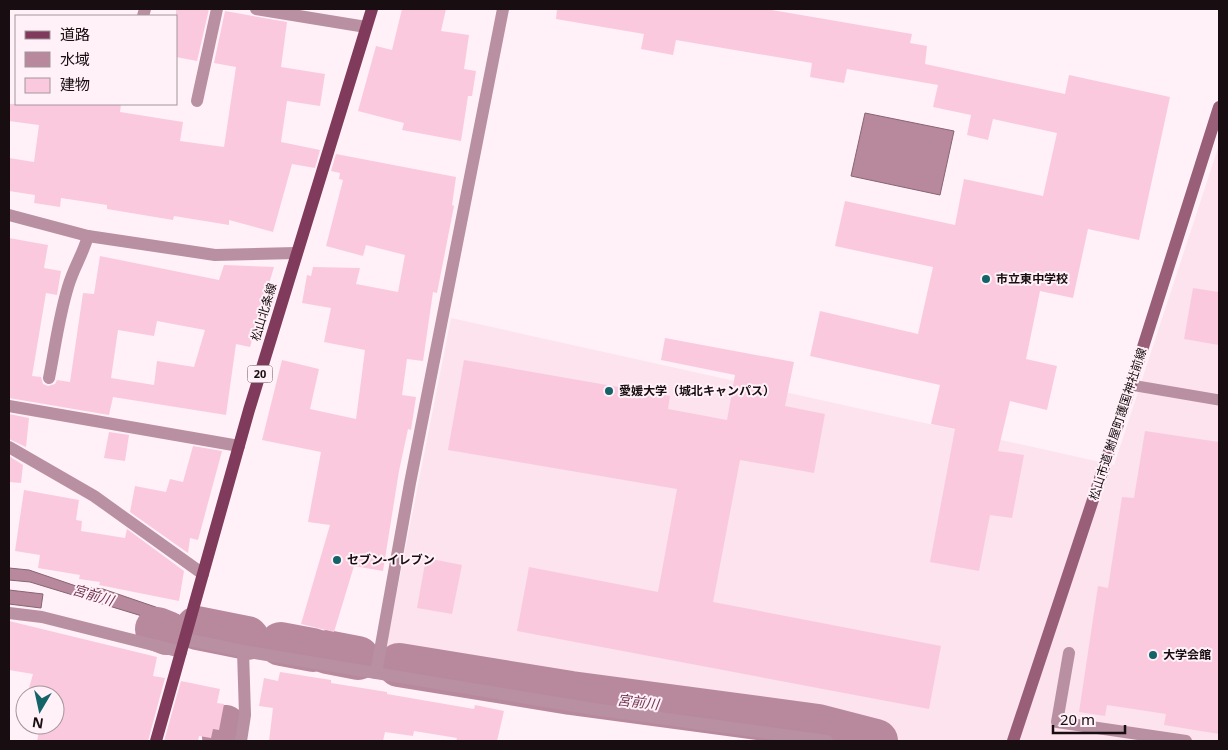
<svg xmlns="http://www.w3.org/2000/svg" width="1228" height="750" viewBox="0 0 1228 750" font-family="'Noto Sans','Noto Sans JP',sans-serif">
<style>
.built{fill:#fce3ed}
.water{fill:#b8899d;stroke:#886473}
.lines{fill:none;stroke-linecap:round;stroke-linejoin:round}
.river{stroke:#b8899d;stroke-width:44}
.building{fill:#fbc9de;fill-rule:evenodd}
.lane{stroke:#b990a1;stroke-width:11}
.street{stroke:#b990a1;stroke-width:12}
.secondary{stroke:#995f79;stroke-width:12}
.primary{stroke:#803b5c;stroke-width:12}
.poi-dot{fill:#136368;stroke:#fff1f7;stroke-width:2}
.labels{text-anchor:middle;stroke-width:4;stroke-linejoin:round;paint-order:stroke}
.shield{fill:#fff1f7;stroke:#5d5156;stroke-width:1}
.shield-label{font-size:11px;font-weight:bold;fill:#180d11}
.poi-label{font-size:12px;font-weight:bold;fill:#180d11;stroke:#fff1f7;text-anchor:start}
.street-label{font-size:12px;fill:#180d11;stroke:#fff1f7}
.water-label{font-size:14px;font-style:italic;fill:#733653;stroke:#fff1f7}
</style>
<rect width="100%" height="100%" fill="#fff1f7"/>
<polygon class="built" points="1219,145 1219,741 879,741 385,652 451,318 1114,465"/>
<g class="water">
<polygon points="865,113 954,131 940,195 851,176"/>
<polygon points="9,568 29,570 76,586 103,589 179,615 175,626 30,582 9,580"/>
<polygon points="9,590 43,594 41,608 9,604"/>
</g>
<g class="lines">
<g class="river">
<polyline points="197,628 247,638"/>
<polyline points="157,629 167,633"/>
<polyline points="281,644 313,650"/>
<polyline points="327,652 358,658"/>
<polyline points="399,665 571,693 818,726 876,741"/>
<polyline points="224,737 225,727"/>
</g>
</g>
<g class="building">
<polygon points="176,9 209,9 197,61 176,57"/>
<polygon points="402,9 446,9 441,31 469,35 464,69 476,71 472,96 468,96 461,141 402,130 404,123 358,111 376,46 392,50"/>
<polygon points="557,9 766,9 912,34 910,43 927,46 925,64 1065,94 1069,75 1170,97 1139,240 1088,229 1073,298 1040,291 1026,359 1057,366 1047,410 1010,401 998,451 1024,455 1012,518 990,515 979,571 930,562 955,429 931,424 940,385 810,356 820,311 918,334 933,267 835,246 845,201 955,225 964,179 1043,196 1057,133 993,119 988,140 967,135 971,115 933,107 938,85 847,69 844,83 810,77 812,63 676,40 673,55 641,49 644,34 556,19"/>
<polygon points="225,11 287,22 281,67 325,74 320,106 287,101 281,142 320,150 315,168 292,164 273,232 229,220 229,225 174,216 173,220 107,209 107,205 61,198 60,207 34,203 35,195 9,191 9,158 34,162 39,125 9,121 9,104 121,104 120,112 183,122 180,141 224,147 236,67 214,63"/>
<polygon points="336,154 456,177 452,205 454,206 437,293 433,292 423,361 407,359 402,395 416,397 411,430 408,429 399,471 383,571 354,566 334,632 301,624 330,525 308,522 321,452 262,440 282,360 319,369 310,409 356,419 365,350 324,342 331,308 302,303 307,275 311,276 313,267 360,268 356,284 398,292 405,255 366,245 363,256 326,246 343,180 339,179 340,173 331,171"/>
<path d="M9 238 48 245 44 268 61 271 57 295 46 293 32 376 41 377 43 384 48 386 55 384 57 380 70 382 83 293 94 294 100 256 219 280 224 265 274 267 250 347 236 344 226 415 113 397 109 415 9 398ZM157 321 205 330 194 367 157 361 154 385 111 378 118 330 154 336Z"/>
<polygon points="1193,288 1219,292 1219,345 1184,339"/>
<polygon points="665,338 794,362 785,406 825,414 814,473 740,460 713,602 941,646 929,709 517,631 529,567 658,592 677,489 448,450 464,360 670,396 668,409 727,420 735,375 661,360"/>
<polygon points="9,414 29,418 26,447 9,439"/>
<polygon points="1145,431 1219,442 1219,734 1164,725 1166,714 1107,705 1105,716 1079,712 1098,586 1108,588 1122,497 1134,498"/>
<polygon points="109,432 129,435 125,461 104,458"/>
<polygon points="193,446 222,451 198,540 190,538 188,553 130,512 135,486 166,492 170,479 183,482"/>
<polygon points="9,456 23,465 21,483 9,482"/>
<polygon points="24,490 79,500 76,520 82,521 81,531 125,538 127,529 184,571 179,601 99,585 100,582 79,579 80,575 38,568 40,555 15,551"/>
<polygon points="426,558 462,565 452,614 417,608"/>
<polygon points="9,621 157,657 153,676 165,678 148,741 37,741 40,727 33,725 55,725 55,695 27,695 33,674 9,670"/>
<polygon points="280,672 331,680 331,683 387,692 387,694 474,709 475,705 504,711 497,741 456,741 457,738 414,731 413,736 385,732 383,741 269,741 273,708 259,706 264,678 278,681"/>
<polygon points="181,681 220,689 217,703 224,704 219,730 213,729 211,738 199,736 198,741 164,741"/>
</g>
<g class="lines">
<polyline class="lane" points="1131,385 1219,400"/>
<g class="street">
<polyline points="256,9 366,27"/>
<polyline points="143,16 145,9"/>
<polyline points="197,101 217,9"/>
<polyline points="9,215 88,236 215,255 296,253"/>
<path d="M49 378C55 348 59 316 68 287 73 269 83 254 88 236"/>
<polyline points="9,406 239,446"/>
<polyline points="9,447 94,496 203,574"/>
<polyline points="9,613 42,617 181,652"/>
<polyline points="185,639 243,651 593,709 827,741"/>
<polyline points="1069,653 1057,722 1186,741"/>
<polyline points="376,673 410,483 503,9"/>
<polyline points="241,741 245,715 243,651"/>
</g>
<polyline class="secondary" points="1013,741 1131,385 1219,107"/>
<polyline class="primary" points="156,741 249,410 372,9"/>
</g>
<g class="poi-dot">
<circle cx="986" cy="279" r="5"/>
<circle cx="609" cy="391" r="5"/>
<circle cx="337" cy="560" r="5"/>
<circle cx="1153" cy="655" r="5"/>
</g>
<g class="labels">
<rect class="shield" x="247.5" y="365.5" width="25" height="17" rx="4"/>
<g class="shield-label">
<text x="260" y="378">20</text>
</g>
<g class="poi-label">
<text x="996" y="283">市立東中学校</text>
<text x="619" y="395">愛媛大学（城北キャンパス）</text>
<text x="347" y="564">セブン-イレブン</text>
<text x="1163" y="659">大学会館</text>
</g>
<g class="street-label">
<text transform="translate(264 312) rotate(-73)" y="4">松山北条線</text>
<text transform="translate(1118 424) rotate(-72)" y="4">松山市道 鮒屋町護国神社前線</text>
</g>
<g class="water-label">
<text transform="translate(93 595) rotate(17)" y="5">宮前川</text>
<text transform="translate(638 702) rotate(7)" y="5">宮前川</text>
</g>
</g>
<rect width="1228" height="750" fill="none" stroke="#180d11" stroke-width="20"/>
<rect x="15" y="15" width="162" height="90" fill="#fff1f7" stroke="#a3969b"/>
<rect x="25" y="31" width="25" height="8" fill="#803b5c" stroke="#a3969b"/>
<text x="60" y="40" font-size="15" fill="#180d11">道路</text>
<rect x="25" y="52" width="25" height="15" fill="#b8899d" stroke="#a3969b"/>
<text x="60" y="65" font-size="15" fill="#180d11">水域</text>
<rect x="25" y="78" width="25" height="15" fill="#fbc9de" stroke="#a3969b"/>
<text x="60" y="90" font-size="15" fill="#180d11">建物</text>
<g transform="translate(40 710) rotate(189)"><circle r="24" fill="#fff1f7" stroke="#a3969b"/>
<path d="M0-4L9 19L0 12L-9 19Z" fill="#136368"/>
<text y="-8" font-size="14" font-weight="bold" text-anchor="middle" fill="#180d11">N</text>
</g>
<path d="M1053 725v8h72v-8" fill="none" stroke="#180d11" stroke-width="2.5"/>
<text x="1060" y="725" font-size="15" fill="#180d11" stroke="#fff1f7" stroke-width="4" paint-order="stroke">20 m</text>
</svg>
